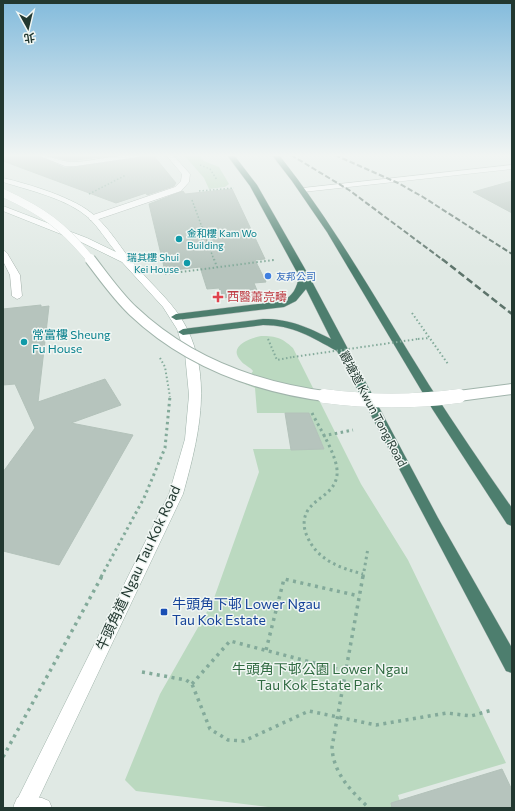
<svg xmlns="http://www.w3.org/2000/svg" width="515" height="811" viewBox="0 0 515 811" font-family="Commissioner,'Noto Sans TC',sans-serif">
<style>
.green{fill:#bbd9c0}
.building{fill:#b6c4bd;stroke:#b3c2ba}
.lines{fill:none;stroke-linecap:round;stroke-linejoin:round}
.service-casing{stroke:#a3b0aa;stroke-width:1}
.minor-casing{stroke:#a3b0aa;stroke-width:1}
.tertiary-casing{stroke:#a3b0aa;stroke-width:1}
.secondary-casing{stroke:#a0b4ab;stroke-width:1}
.trunk-casing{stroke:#bdc3c1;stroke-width:1}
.path-far3{stroke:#83aa9a;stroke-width:1.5;stroke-dasharray:1.5 2;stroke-linecap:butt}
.path-far2{stroke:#83aa9a;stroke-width:2;stroke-dasharray:1.5 2.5;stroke-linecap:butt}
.path-far1{stroke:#83aa9a;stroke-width:3;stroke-dasharray:2.5 3.5;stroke-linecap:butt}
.path{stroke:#83aa9a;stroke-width:3.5;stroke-dasharray:3 4.5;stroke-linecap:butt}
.service{fill:#fff;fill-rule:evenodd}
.minor{fill:#fff;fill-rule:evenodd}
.tertiary{fill:#fff;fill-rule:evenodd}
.secondary{fill:#fff;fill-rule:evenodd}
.trunk{fill:#4d7e6e;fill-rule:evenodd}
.rail-far1{stroke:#5d746b;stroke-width:2;stroke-dasharray:5.5 2.5;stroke-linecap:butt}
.rail{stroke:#5d746b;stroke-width:2.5;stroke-dasharray:7 3.5;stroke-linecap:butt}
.secondary-bridge-far2-casing{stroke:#a0b4ab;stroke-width:8;stroke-linecap:butt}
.secondary-bridge-far1-casing{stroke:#a0b4ab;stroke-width:12;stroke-linecap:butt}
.secondary-bridge-casing{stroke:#a0b4ab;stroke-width:14;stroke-linecap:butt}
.path-bridge{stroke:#83aa9a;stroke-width:2;stroke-dasharray:1.5 2.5;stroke-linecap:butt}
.secondary-bridge-far2{stroke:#fff;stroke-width:8}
.secondary-bridge-far1{stroke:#fff;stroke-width:10}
.secondary-bridge{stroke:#fff;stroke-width:14}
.culture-dot{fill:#0f9aa8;stroke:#f0f6f3;stroke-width:1.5}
.shop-dot{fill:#3f7fe0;stroke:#f0f6f3;stroke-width:1.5}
.health-dot{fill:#e0444e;stroke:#f0f6f3;stroke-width:1.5}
.transit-dot{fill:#1a4fb4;stroke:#f0f6f3;stroke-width:1.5}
.labels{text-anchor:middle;stroke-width:3;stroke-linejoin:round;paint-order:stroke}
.far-culture-label{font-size:10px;fill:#0d838f;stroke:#f0f6f3;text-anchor:start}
.far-shop-label{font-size:10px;fill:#366cbe;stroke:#f0f6f3;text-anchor:start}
.health-label{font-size:12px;fill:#be3a42;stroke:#f0f6f3;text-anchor:start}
.culture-label{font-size:12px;fill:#0d838f;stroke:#f0f6f3;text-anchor:start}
.street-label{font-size:12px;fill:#223830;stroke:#f0f6f3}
.near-street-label{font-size:14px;fill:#223830;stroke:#f0f6f3}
.near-transit-label{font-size:14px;fill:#164399;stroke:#f0f6f3;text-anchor:start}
.near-park-label{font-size:14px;fill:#316b42;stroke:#f0f6f3}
</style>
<rect width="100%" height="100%" fill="#e0e9e4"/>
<g class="green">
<polygon points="184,155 198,155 204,161 219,167 229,184 225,187 209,189 204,178"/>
<path d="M261 336C277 336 282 338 293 348L361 484 408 560 506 763 398 795 402 808H276L136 791 125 780 160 694 213 601 259 472 253 449H324L309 413H257L255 388 245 384 253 371C250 367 244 365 241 361 227 346 250 338 261 336Z"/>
</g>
<g class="building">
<polygon points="3,155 36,155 65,168 76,167 138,158 142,155 153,155 176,183 174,186 147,195 146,193 116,203 3,161"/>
<polygon points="48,155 115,155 76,160 66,160"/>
<polygon points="512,181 512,213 473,192"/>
<polygon points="232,189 265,259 255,260 266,282 254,283 258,293 223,298 219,288 207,289 200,267 165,271 149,204 183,191 185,194"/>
<polygon points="41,305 41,307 49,306 38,402 105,379 121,405 71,423 133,435 59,565 3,551 3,472 35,428 15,384 3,385 3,309"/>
<polygon points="285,413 309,413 324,449 291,450"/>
<polygon points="502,769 512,790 512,808 392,808 391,803"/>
</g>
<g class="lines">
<defs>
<g id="service">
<polygon points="3,250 7,253 20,275 22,296 20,298 17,299 12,296 10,275 3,261"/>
<polygon points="24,795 42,798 49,801 52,808 15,808 14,805 17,798"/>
</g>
<g id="minor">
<path d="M37 155C51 155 62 163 76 162 98 160 119 154 141 155L138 157 76 166H65Z"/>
<polygon points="166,155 173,155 190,174 189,182 181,191 96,220 90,220 89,218 90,216 175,187 181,181 182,174"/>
</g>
<polygon id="tertiary" points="512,165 512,169 303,192 299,190 303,188"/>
<path id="secondary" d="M3 178C29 184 76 198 95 216 111 230 121 249 135 265 150 283 168 298 181 318 215 372 199 437 183 494L34 808H13L169 494 185 439 189 395 185 354 177 329 163 307 122 262 81 242 3 211V206L87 238 116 252C107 241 99 228 89 218 66 198 31 191 3 182Z"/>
<g id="trunk">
<path d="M227 155H234L257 185 309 276 438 518 512 648V673L506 671 337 351C311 337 293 325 263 325L183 335 178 332 183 329 263 319C290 319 307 327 331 339L306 289 296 301 284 307 176 320 171 317 176 314 282 301C293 296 297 288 299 276L250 186Z"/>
<path d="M272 155H279C336 227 380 307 429 385 456 427 484 468 512 508V526L507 524 433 410 327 232 292 181Z"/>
</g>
</defs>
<use href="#service" class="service-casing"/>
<use href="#minor" class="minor-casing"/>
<use href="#tertiary" class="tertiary-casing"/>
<use href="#secondary" class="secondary-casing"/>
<use href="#trunk" class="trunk-casing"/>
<g class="path-far3">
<polyline points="200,165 210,169 217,180"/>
<polyline points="199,191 234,188"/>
<polyline points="89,194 124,176 122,174"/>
<polyline points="192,200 214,260"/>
<polyline points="272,260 274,260"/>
</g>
<g class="path-far2">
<polyline points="214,259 217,267"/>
<polyline points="165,274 274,260"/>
<polyline points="412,313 448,364"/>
<polyline points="268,339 277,360 293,357"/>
<polyline points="418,339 429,338"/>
<polyline points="160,358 165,367 170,397"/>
</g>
<g class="path-far1">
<path d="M312 413C320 429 339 458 337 475 335 493 317 497 308 510 303 518 303 527 307 536 317 560 340 568 363 574"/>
<polyline points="323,436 353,430"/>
<polyline points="101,577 144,498 165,448 170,396"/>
<polyline points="363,577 368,548"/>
</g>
<g class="path">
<path d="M363 576 332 747C333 773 351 791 369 808"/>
<polyline points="266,650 284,579 359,596"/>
<polyline points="142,672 186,680 192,684 210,729 228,740 244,741 309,711 376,725 447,713 471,716 492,710"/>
<polyline points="192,684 230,641 345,671"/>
<polyline points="3,757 102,576"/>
</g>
<use href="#service" class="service"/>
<use href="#minor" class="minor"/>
<use href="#tertiary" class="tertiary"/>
<use href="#secondary" class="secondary"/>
<use href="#trunk" class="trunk"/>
<g class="rail-far1">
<polyline points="291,155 349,190 443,260"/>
<polyline points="335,155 398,183 423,197 512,254"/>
</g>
<polyline class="rail" points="442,259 512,314"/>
<defs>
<path id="secondary-bridge-far2" d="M3 193C44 212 62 225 91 260"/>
<g id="secondary-bridge-far1">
<path d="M90 259C104 277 117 296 133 311 188 363 258 388 331 397"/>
<polyline points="451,397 512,389"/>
</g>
<path id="secondary-bridge" d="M324 396C369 402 414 402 459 396"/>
</defs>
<use href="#secondary-bridge-far2" class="secondary-bridge-far2-casing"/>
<use href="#secondary-bridge-far1" class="secondary-bridge-far1-casing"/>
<use href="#secondary-bridge" class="secondary-bridge-casing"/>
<polyline class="path-bridge" points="293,357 418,339"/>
<use href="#secondary-bridge-far2" class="secondary-bridge-far2"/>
<use href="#secondary-bridge-far1" class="secondary-bridge-far1"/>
<use href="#secondary-bridge" class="secondary-bridge"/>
</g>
<linearGradient id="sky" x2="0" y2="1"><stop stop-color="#83bbdc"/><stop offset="0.58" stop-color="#f1f5f3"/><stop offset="1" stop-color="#f1f5f3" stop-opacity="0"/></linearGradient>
<rect width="515" height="268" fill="url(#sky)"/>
<g class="culture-dot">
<circle cx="179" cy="239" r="4"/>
<circle cx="187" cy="263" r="4"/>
<circle cx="24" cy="342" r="4"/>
</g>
<circle class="shop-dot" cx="268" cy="276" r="4"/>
<path class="health-dot" d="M216 291h4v4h4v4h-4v4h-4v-4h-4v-4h4z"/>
<rect class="transit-dot" x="160" y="608" width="8" height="8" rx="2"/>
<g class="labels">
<g class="far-culture-label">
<text x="187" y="237">金和樓 Kam Wo<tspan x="187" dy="12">Building</tspan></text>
<text x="179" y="261" text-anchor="end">瑞其樓 Shui<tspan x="179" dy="12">Kei House</tspan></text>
</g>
<g class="far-shop-label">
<text x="276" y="280">友邦公司</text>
</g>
<g class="health-label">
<text x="227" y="301">西醫蕭亮疇</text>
</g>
<g class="culture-label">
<text x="32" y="339">常富樓 Sheung<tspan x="32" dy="14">Fu House</tspan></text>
</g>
<g class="street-label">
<text transform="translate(373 409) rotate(62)" y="4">觀塘道 Kwun Tong Road</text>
</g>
<g class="near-street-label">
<text transform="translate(138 568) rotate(-65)" y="5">牛頭角道 Ngau Tau Kok Road</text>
</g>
<g class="near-transit-label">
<text x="172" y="609">牛頭角下邨 Lower Ngau<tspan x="172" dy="16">Tau Kok Estate</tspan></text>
</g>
<g class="near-park-label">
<text x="320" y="674">牛頭角下邨公園 Lower Ngau<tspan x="320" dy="16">Tau Kok Estate Park</tspan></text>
</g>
</g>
<rect width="515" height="811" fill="none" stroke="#223830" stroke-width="8"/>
<g transform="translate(28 28) rotate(172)" stroke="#f0f6f3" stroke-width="3" paint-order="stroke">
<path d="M0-3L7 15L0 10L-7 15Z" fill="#223830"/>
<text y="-6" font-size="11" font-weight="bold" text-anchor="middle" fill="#223830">北</text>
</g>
</svg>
